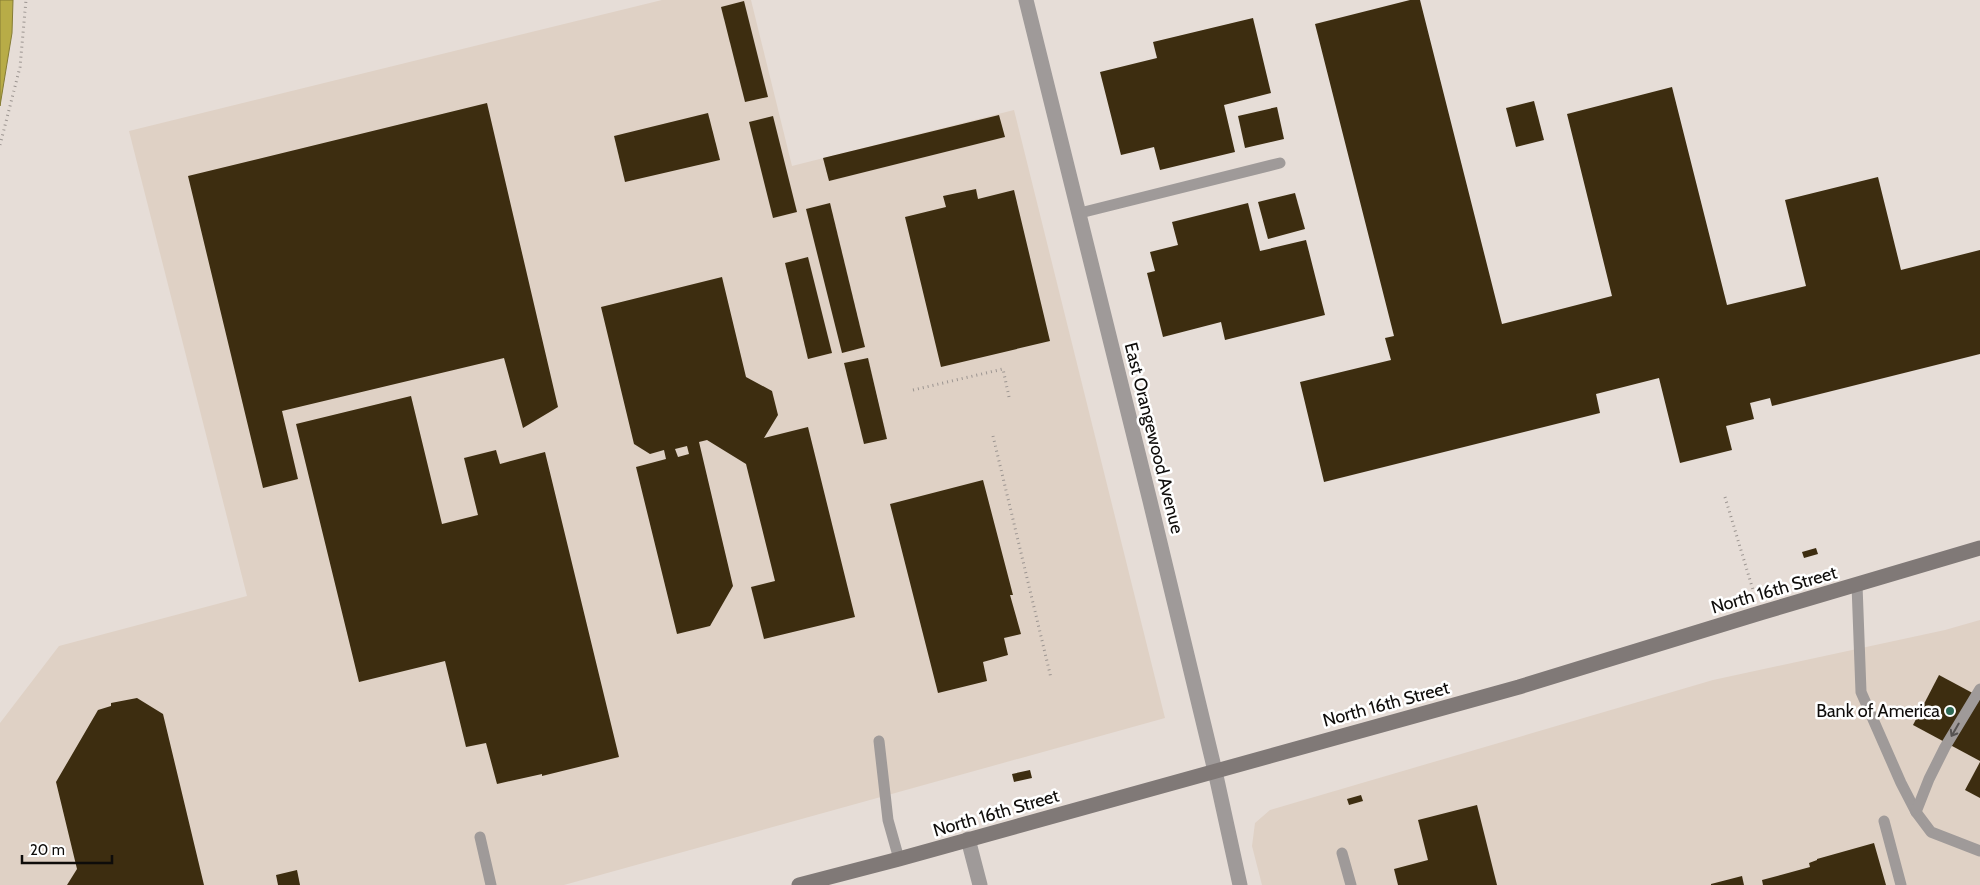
<svg xmlns="http://www.w3.org/2000/svg" width="1980" height="885" viewBox="0 0 1980 885" font-family="Cabin,sans-serif">
<style>
.built{fill:#dfd1c5}
.water{fill:#b8ac47;stroke:#857c35}
.building{fill:#3d2d10;fill-rule:evenodd}
.lines{fill:none;stroke-linecap:round;stroke-linejoin:round}
.path{stroke:#9c9591;stroke-width:3;stroke-dasharray:1 4;stroke-linecap:butt}
.lane{stroke:#9f9a99;stroke-width:11}
.street{stroke:#9f9a99;stroke-width:15}
.secondary{stroke:#807977;stroke-width:15}
.oneway{stroke:#565352}
.poi-dot{fill:#2e6a55;stroke:#fff;stroke-width:2}
.labels{text-anchor:middle;stroke-width:5;stroke-linejoin:round;paint-order:stroke}
.street-label{font-size:18px;fill:#0e0c0a;stroke:#fff}
.poi-label{font-size:18px;fill:#0e0c0a;stroke:#fff;text-anchor:end}
</style>
<rect width="100%" height="100%" fill="#e6ddd7"/>
<g class="built">
<polygon points="662,0 751,0 792,166 1014,110 1165,718 564,885 0,885 0,723 59,646 247,596 129,131"/>
<polygon points="1980,620 1980,885 1262,885 1252,846 1255,823 1270,810 1713,680 1945,630"/>
</g>
<polygon class="water" points="0,0 13,0 12,33 0,106"/>
<g class="building">
<polygon points="1410,0 1420,0 1502,324 1612,296 1567,114 1672,87 1727,305 1806,286 1785,200 1878,177 1901,270 1980,250 1980,354 1772,406 1770,398 1750,403 1754,419 1726,426 1732,450 1680,463 1659,378 1596,394 1600,413 1324,482 1300,382 1391,360 1385,338 1394,336 1315,24"/>
<polygon points="744,1 768,97 745,102 721,7"/>
<polygon points="1253,18 1271,93 1224,105 1235,152 1160,170 1154,147 1121,155 1100,72 1157,58 1153,42"/>
<polygon points="1534,101 1544,140 1516,147 1506,108"/>
<polygon points="487,103 558,407 523,428 504,358 282,411 298,479 263,488 188,176"/>
<polygon points="1277,107 1284,139 1245,148 1238,116"/>
<polygon points="708,113 720,160 625,182 614,136"/>
<polygon points="999,115 1005,137 829,181 823,158"/>
<polygon points="773,116 797,212 773,218 749,122"/>
<polygon points="976,189 978,199 1014,190 1050,341 941,367 905,217 946,207 943,196"/>
<polygon points="1295,193 1305,229 1268,239 1258,202"/>
<polygon points="830,203 865,347 842,353 806,209"/>
<polygon points="1248,203 1260,251 1306,240 1325,315 1225,340 1221,322 1163,337 1147,273 1155,271 1150,252 1178,245 1172,222"/>
<polygon points="808,257 832,353 808,359 785,263"/>
<path d="M722 277 746 377 772 391 778 415 764 438 808 427 855 617 764 639 751 587 775 581 746 464 707 440 699 442 733 586 710 626 677 634 636 467 666 459 664 450 650 454 634 444 601 307ZM687 446 689 454 678 457 675 449Z"/>
<polygon points="868,358 887,439 864,444 844,363"/>
<polygon points="411,396 442,524 478,515 464,458 496,450 500,464 545,452 619,757 542,776 542,774 497,784 486,743 466,747 445,661 359,682 296,424"/>
<polygon points="983,480 1013,595 1010,595 1021,634 1004,638 1008,655 983,662 987,681 938,693 890,504"/>
<polygon points="1816,548 1818,554 1804,558 1802,552"/>
<polygon points="1939,675 1980,697 1980,761 1913,725"/>
<polygon points="137,698 163,714 204,885 67,885 77,869 56,782 98,710 111,706 111,703"/>
<polygon points="1980,762 1980,798 1965,790"/>
<polygon points="1030,770 1032,778 1014,782 1012,774"/>
<polygon points="1361,795 1363,801 1349,805 1347,799"/>
<polygon points="1477,805 1497,885 1398,885 1394,869 1428,860 1418,820"/>
<polygon points="1874,843 1886,885 1763,885 1762,880 1810,867 1809,863 1817,860 1817,859"/>
<polygon points="297,870 300,885 278,885 276,875"/>
<polygon points="1742,876 1744,885 1711,885 1711,884"/>
</g>
<g class="lines">
<g class="path">
<polyline points="0,145 20,67 26,0"/>
<polyline points="913,390 1003,369 1009,397"/>
<polyline points="993,436 1051,678"/>
<polyline points="1725,497 1753,590"/>
</g>
<g class="lane">
<polyline points="1080,213 1280,163"/>
<polyline points="1857,585 1861,692 1901,783 1916,812 1931,832 1980,851"/>
<polyline points="879,741 888,820 899,859"/>
<polyline points="1916,812 1929,779 1945,747 1980,689"/>
<polyline points="1884,821 1901,885"/>
<polyline points="480,837 491,885"/>
<polyline points="1342,853 1351,885"/>
</g>
<g class="street">
<polyline points="1026,0 1150,501 1215,771 1240,885"/>
<polyline points="968,839 980,885"/>
</g>
<polyline class="secondary" points="799,885 899,859 1519,687 1760,613 1980,548"/>
</g>
<defs><path id="oneway-shaft" d="M-6 0H5M1.5-3L5.5 0L1.5 3" fill="none" stroke-width="1.6" stroke-linecap="round" stroke-linejoin="round" transform="scale(1.25)"/></defs>
<use class="oneway" href="#oneway-shaft" transform="translate(1955 730) rotate(120)"/>
<circle class="poi-dot" cx="1950" cy="711" r="5"/>
<g class="labels">
<g class="street-label">
<text transform="translate(1154 438) rotate(76)" y="6">East Orangewood Avenue</text>
<text transform="translate(1774 590) rotate(-16)" y="6">North 16th Street</text>
<text transform="translate(1386 704) rotate(-15)" y="6">North 16th Street</text>
<text transform="translate(996 813) rotate(-16)" y="6">North 16th Street</text>
</g>
<g class="poi-label">
<text x="1940" y="717">Bank of America</text>
</g>
</g>
<path d="M22 855v8h90v-8" fill="none" stroke="#0e0c0a" stroke-width="2.5"/>
<text x="30" y="855" font-size="15" fill="#0e0c0a" stroke="#ffffff" stroke-width="4" paint-order="stroke">20 m</text>
</svg>
